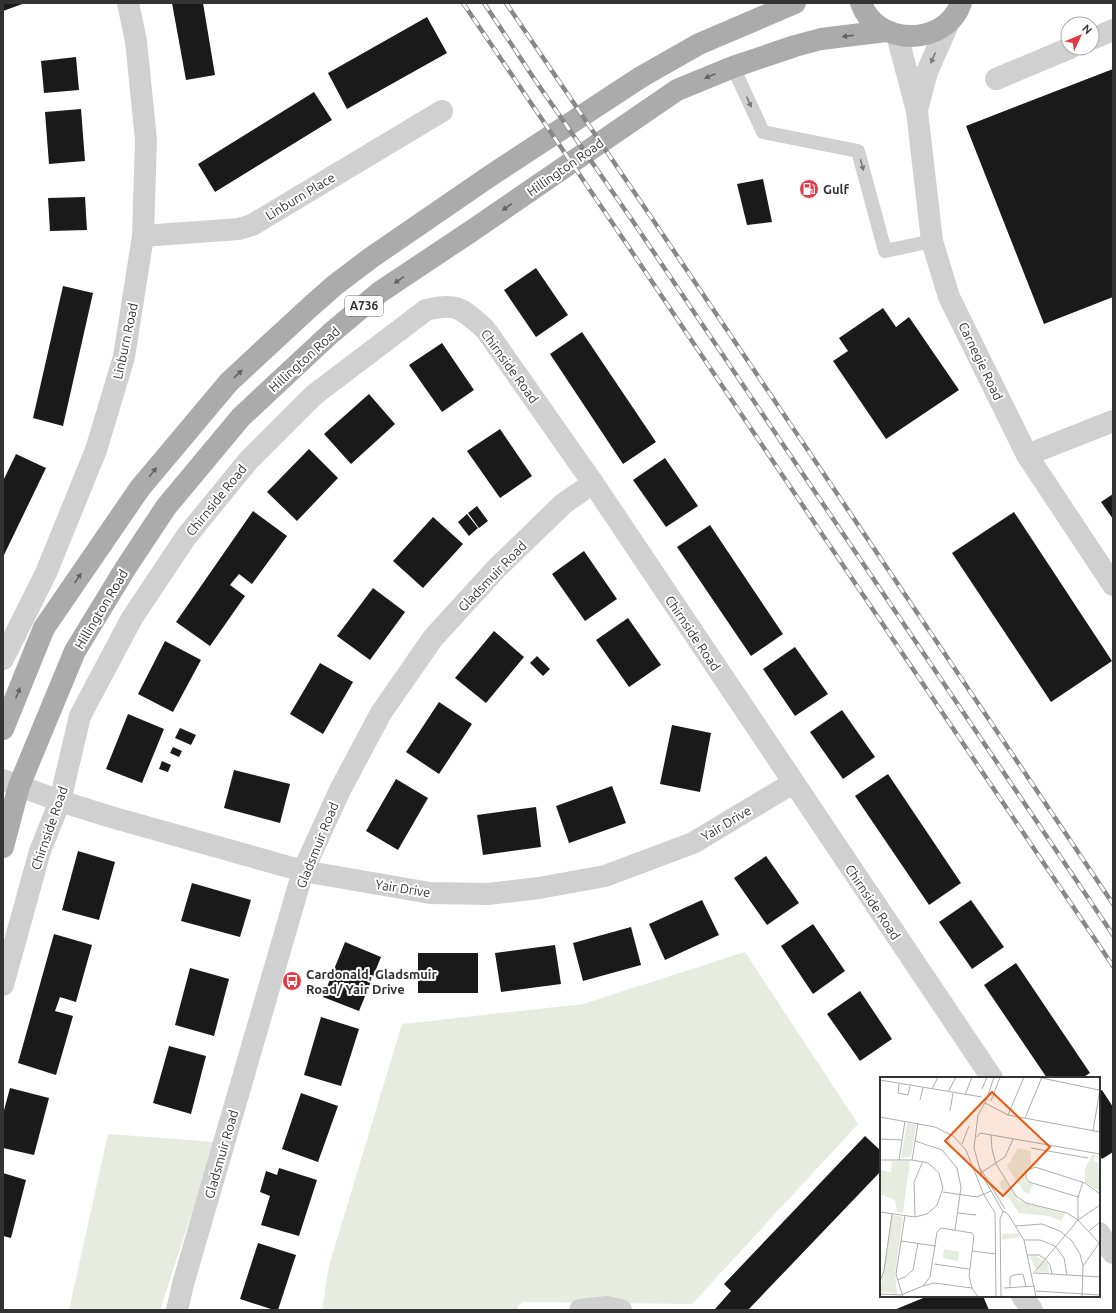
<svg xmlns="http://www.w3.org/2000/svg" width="1116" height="1313" viewBox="0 0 1116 1313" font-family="Ubuntu,sans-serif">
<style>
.green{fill:#e6ecdf}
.building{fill:#1a1a1a}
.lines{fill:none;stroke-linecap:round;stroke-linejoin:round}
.lane{stroke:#d0d0d0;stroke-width:14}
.street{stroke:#d0d0d0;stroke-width:22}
.primary{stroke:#ababab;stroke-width:22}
.rail-casing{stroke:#888;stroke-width:4.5}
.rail{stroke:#fff;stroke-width:3;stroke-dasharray:9;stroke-linecap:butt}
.oneway{fill:#636363}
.oneway2{fill:#7a7a7a}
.labels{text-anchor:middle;stroke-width:4;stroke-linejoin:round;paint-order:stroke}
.shield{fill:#fff;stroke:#707070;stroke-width:1}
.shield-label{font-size:12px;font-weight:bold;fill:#333}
.street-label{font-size:13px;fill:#333;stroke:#fff}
.poi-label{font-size:13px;font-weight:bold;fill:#333;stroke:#fff;text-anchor:start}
.inset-road{fill:none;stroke:#adadad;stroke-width:1}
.view{fill:#e8590c;fill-opacity:0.15;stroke:#e8590c;stroke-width:2}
.inset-edge{fill:none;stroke:#333;stroke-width:2}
</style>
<rect width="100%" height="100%" fill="#fff"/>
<g class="green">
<polygon points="745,952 858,1124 692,1304 522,1302 516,1310 322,1310 329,1266 402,1024 583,1004"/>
<polygon points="108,1134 215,1142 160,1310 69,1310"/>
</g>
<g class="building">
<polygon points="3,3 25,3 3,11"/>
<polygon points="172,3 203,3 215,75 186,80"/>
<polygon points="427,17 447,53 347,109 328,73"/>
<polygon points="76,57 79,90 44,93 41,61"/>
<polygon points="1113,69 1113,297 1044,324 966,126"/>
<polygon points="314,92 332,120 215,192 198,164"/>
<polygon points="81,109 85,161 49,164 45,112"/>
<polygon points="763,179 772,222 747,225 737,184"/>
<polygon points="85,197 87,230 50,231 48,198"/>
<polygon points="536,268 568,315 536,337 504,290"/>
<polygon points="63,286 93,293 63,426 33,418"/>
<polygon points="883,308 896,327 909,317 959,390 886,439 833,361 848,351 839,338"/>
<polygon points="582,332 656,442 623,464 550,354"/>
<polygon points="442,343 474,390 442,412 409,365"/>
<polygon points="369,394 395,424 351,464 324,434"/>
<polygon points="500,429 532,476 500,498 467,451"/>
<polygon points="309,449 338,478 297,521 267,492"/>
<polygon points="16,454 46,468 3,557 3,481"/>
<polygon points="665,458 698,506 666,527 633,480"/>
<polygon points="1113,494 1113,519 1101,502"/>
<polygon points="477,506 488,521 479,528 468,513"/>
<polygon points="253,511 287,536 252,584 239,574 234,580 230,585 245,596 210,646 176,622"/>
<polygon points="1014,512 1112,661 1051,702 952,553"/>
<polygon points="467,514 478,528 469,536 458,522"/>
<polygon points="433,517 463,544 423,588 393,561"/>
<polygon points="710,525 783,634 751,656 677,547"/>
<polygon points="584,551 617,599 585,621 552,574"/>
<polygon points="373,588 405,612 370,660 337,636"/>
<polygon points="628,618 661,665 629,687 596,640"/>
<polygon points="494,631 524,657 486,703 455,678"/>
<polygon points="165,641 201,660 173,712 138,694"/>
<polygon points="795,647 828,694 795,716 763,669"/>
<polygon points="537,656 550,669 543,676 530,663"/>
<polygon points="320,663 353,682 323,734 290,714"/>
<polygon points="439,702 472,724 439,774 406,752"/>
<polygon points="842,710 875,757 843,779 810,732"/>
<polygon points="128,714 164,729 142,783 106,769"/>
<polygon points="672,725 711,733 700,792 660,784"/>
<polygon points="180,728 196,735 191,745 175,738"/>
<polygon points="173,747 182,751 179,757 170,753"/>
<polygon points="162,761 171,765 168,772 159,769"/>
<polygon points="234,770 290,784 280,823 224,808"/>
<polygon points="888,774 961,883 929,905 855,796"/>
<polygon points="396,779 428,798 398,850 366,831"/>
<polygon points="612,786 626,823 569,843 556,806"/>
<polygon points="536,807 541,847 483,855 477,815"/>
<polygon points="78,851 115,862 99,920 62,910"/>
<polygon points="766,856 799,903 767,925 734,878"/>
<polygon points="192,883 251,900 240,937 181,921"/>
<polygon points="702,900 719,935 665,960 649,924"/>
<polygon points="971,900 1004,947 972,969 939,922"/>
<polygon points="813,924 845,971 813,994 781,946"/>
<polygon points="631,927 641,965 583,981 573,943"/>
<polygon points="54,934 92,945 76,1002 60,997 55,1011 73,1016 56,1075 18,1063"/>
<polygon points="345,942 381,957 359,1011 323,997"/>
<polygon points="555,945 561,984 501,992 495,953"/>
<rect x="418" y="953" width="60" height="40"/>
<polygon points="1016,963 1090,1073 1082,1078 1047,1078 984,985"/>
<polygon points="190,968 229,979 214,1036 175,1025"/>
<polygon points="860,991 892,1039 860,1061 827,1014"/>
<polygon points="321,1017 359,1029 341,1086 304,1075"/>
<polygon points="169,1046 206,1056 191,1114 153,1103"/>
<polygon points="10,1088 49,1098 34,1155 3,1148 3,1114"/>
<polygon points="1102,1090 1113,1107 1113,1152 1102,1159 1099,1155 1099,1092"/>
<polygon points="301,1093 338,1106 318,1162 282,1149"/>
<polygon points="865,1136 881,1151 881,1171 748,1310 716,1310 715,1309 731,1291 724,1284"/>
<polygon points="279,1168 317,1180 299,1236 261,1225 270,1196 260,1192 266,1171 277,1175"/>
<polygon points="3,1173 26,1180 11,1238 3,1236"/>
<polygon points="258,1243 296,1255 278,1310 274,1310 240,1299"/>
<polygon points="928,1296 983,1296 989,1310 894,1310"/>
</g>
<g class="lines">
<polyline class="lane" points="733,67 763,132 858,151 885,251 932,241"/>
<g class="street">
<polyline points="897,35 917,111 932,241 949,297 1027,455 1113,585"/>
<polyline points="1092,39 1113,30"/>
<polyline points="996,79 1070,48"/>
<polyline points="917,110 927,72 949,22"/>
<polyline points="143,236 239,229 252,225 442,111"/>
<polyline points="1027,455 1113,421"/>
<polyline points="3,659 46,573 96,450 124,357 143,236 146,140 136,41 128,3"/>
<polyline points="3,780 60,801 111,817 303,871 430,893 488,894 539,888 605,876 693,843 793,783"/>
<path d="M3 985 40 851 60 801 80 716 132 618 186 537 248 461 314 395 426 310C458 302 462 309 485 329L593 483 992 1078"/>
<polyline points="1099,1233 1113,1253"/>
<polyline points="1022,1296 1032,1310"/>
<polyline points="177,1310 183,1284 303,871 340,790 381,713 433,638 496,569 563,504 593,483"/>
<polyline points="580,1310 607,1307 621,1310"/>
</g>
<g class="primary">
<path d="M861 3C876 47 946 47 961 3"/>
<polyline points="3,729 44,628 140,488 229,382 310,307 335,285 372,257 490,176 641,77 699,44 795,3"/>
<polyline points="3,847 19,786 75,651 125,569 166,507 241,417 330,334 380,292 470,232 677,90 733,67 795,46 821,39 886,31"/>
</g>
<defs>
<g id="rail">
<polyline points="463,3 630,249 1113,966"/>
<polyline points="484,3 535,80 632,220 1113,935"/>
<polyline points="506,3 647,211 1113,904"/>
</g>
</defs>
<use href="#rail" class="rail-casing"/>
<use href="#rail" class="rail"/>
</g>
<defs><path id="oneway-solid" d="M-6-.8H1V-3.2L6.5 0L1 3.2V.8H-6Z"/></defs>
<g class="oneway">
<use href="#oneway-solid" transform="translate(848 36) rotate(173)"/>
<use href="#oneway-solid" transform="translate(710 76) rotate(158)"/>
<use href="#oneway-solid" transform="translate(507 207) rotate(145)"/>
<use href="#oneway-solid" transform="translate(399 280) rotate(146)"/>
<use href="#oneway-solid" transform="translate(238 374) rotate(-43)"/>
<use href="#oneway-solid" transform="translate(153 472) rotate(-51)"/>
<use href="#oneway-solid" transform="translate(78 578) rotate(-56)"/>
<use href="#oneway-solid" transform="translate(18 693) rotate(-68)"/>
</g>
<g class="oneway2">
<use href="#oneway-solid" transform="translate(933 58) rotate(114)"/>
<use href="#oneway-solid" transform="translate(749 102) rotate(66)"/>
<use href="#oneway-solid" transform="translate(862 165) rotate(75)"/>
</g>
<defs>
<symbol id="fuel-disc" viewBox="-11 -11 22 22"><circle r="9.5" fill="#e63946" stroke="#fff"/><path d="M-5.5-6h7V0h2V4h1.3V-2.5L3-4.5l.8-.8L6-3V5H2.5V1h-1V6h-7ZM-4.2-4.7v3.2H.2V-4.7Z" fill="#fff"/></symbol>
<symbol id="bus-disc" viewBox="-11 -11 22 22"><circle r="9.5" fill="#e63946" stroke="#fff"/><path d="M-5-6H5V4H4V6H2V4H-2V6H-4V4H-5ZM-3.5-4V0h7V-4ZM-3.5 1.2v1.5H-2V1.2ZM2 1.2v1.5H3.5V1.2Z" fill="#fff"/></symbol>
</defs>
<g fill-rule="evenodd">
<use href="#fuel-disc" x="798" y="178" width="22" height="22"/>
<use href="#bus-disc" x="281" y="970" width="22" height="22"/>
</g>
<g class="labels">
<rect class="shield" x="345" y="296" width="38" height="20" rx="3"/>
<g class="shield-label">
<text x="364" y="310">A736</text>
</g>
<g class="street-label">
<text transform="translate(565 167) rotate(-35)" y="5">Hillington Road</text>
<text transform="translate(300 196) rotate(-31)" y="5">Linburn Place</text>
<text transform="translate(125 341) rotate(-78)" y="5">Linburn Road</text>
<text transform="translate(304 359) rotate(-42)" y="5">Hillington Road</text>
<text transform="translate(981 361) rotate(64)" y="5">Carnegie Road</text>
<text transform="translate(510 366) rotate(54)" y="5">Chirnside Road</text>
<text transform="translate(216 500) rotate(-51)" y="5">Chirnside Road</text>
<text transform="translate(492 576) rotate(-46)" y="5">Gladsmuir Road</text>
<text transform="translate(101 609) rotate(-59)" y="5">Hillington Road</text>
<text transform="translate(693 633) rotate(56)" y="5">Chirnside Road</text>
<text transform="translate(726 823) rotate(-31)" y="5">Yair Drive</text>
<text transform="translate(49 828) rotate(-71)" y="5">Chirnside Road</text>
<text transform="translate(317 845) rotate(-68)" y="5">Gladsmuir Road</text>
<text transform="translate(403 888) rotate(9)" y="5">Yair Drive</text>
<text transform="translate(873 902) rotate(56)" y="5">Chirnside Road</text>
<text transform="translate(221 1154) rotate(-74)" y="5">Gladsmuir Road</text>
</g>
<g class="poi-label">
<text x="823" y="194">Gulf</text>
<text x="306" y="979">Cardonald, Gladsmuir<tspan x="306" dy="15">Road/ Yair Drive</tspan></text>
</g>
</g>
<g transform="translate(880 1077)">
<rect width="220" height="220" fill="#fff"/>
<path d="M27 46 36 48 31 80 21 81ZM138 71 151 74V88L144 96 146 104 153 107 149 117 143 114 127 89ZM212 77 216 78 214 84 218 85 220 115 205 105V93ZM12 84H30L23 136 17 135 15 123 0 117V93L11 95ZM124 102 139 124 185 137 181 144 169 139 139 136 119 107ZM12 138 23 140 15 196 17 217 0 215ZM139 156 141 160 122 163V157ZM64 172 79 175 78 184 63 181ZM155 179 168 186 169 196 157 195 150 180Z" fill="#e6ecdf"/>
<path class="inset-road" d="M114 0 106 24 98 38 94 71 101 96 123 135 120 142 121 220M157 0 219 13M0 3 102 20M19 7 18 16 28 18 30 9M52 12 58 0M102 12 107 0M68 15 76 0M85 18 92 0M40 23 43 11M111 24 120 0M105 26 128 38 220 55M70 34 73 16M128 38 144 0M0 40 55 50 73 59 86 73 104 118 115 136 116 220M145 41 162 0M213 54 220 12M111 58 112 72 116 87 136 119 146 126 187 136 198 143 220 167M97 60 100 56 220 77M0 62 22 63M35 64 62 73 77 91 81 110 75 153M82 67 89 49M151 71 208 81M0 83H32L48 86 59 96 63 111 57 128 47 137 35 140 0 135M19 83 25 44M32 83 38 46M100 91 125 132M99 97 125 80 133 62M63 115 97 120 111 114M198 120 149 105 146 101V94L155 90 205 106 220 117M123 134 128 137 144 163 156 220M78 136 96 138M35 140 34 105 43 84M198 143V120L203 105M136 149 162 147 180 154 192 164 200 177 203 189 202 220M209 154 220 145M144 163H160L175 169 184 181 187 198M21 164 56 169M92 174 116 177M148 178H159L165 182 170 188 172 197M54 187 89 192M203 189 220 165M155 196 220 200M153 197 198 143 220 128M17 203 25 200 33 193 38 166M0 204 4 194 12 137M43 209 54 206 92 211M124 211 155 209M130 211V200L134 198 143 197 146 210M156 214 220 218M0 217 21 218 43 209 50 200 57 155 61 151 92 156 94 159 89 199 92 211 98 220M23 220 16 197 25 138"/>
<path class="view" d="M112 15 170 70 123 119 65 64Z"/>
<rect width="220" height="220" class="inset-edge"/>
</g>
<rect width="1116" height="1313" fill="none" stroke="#333333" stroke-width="8"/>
<g transform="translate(1080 36) rotate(46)"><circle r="19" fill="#ffffff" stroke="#adadad"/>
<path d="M0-3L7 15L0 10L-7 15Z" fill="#e63946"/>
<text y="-6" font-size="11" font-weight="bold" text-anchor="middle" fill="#333333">N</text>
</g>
</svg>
